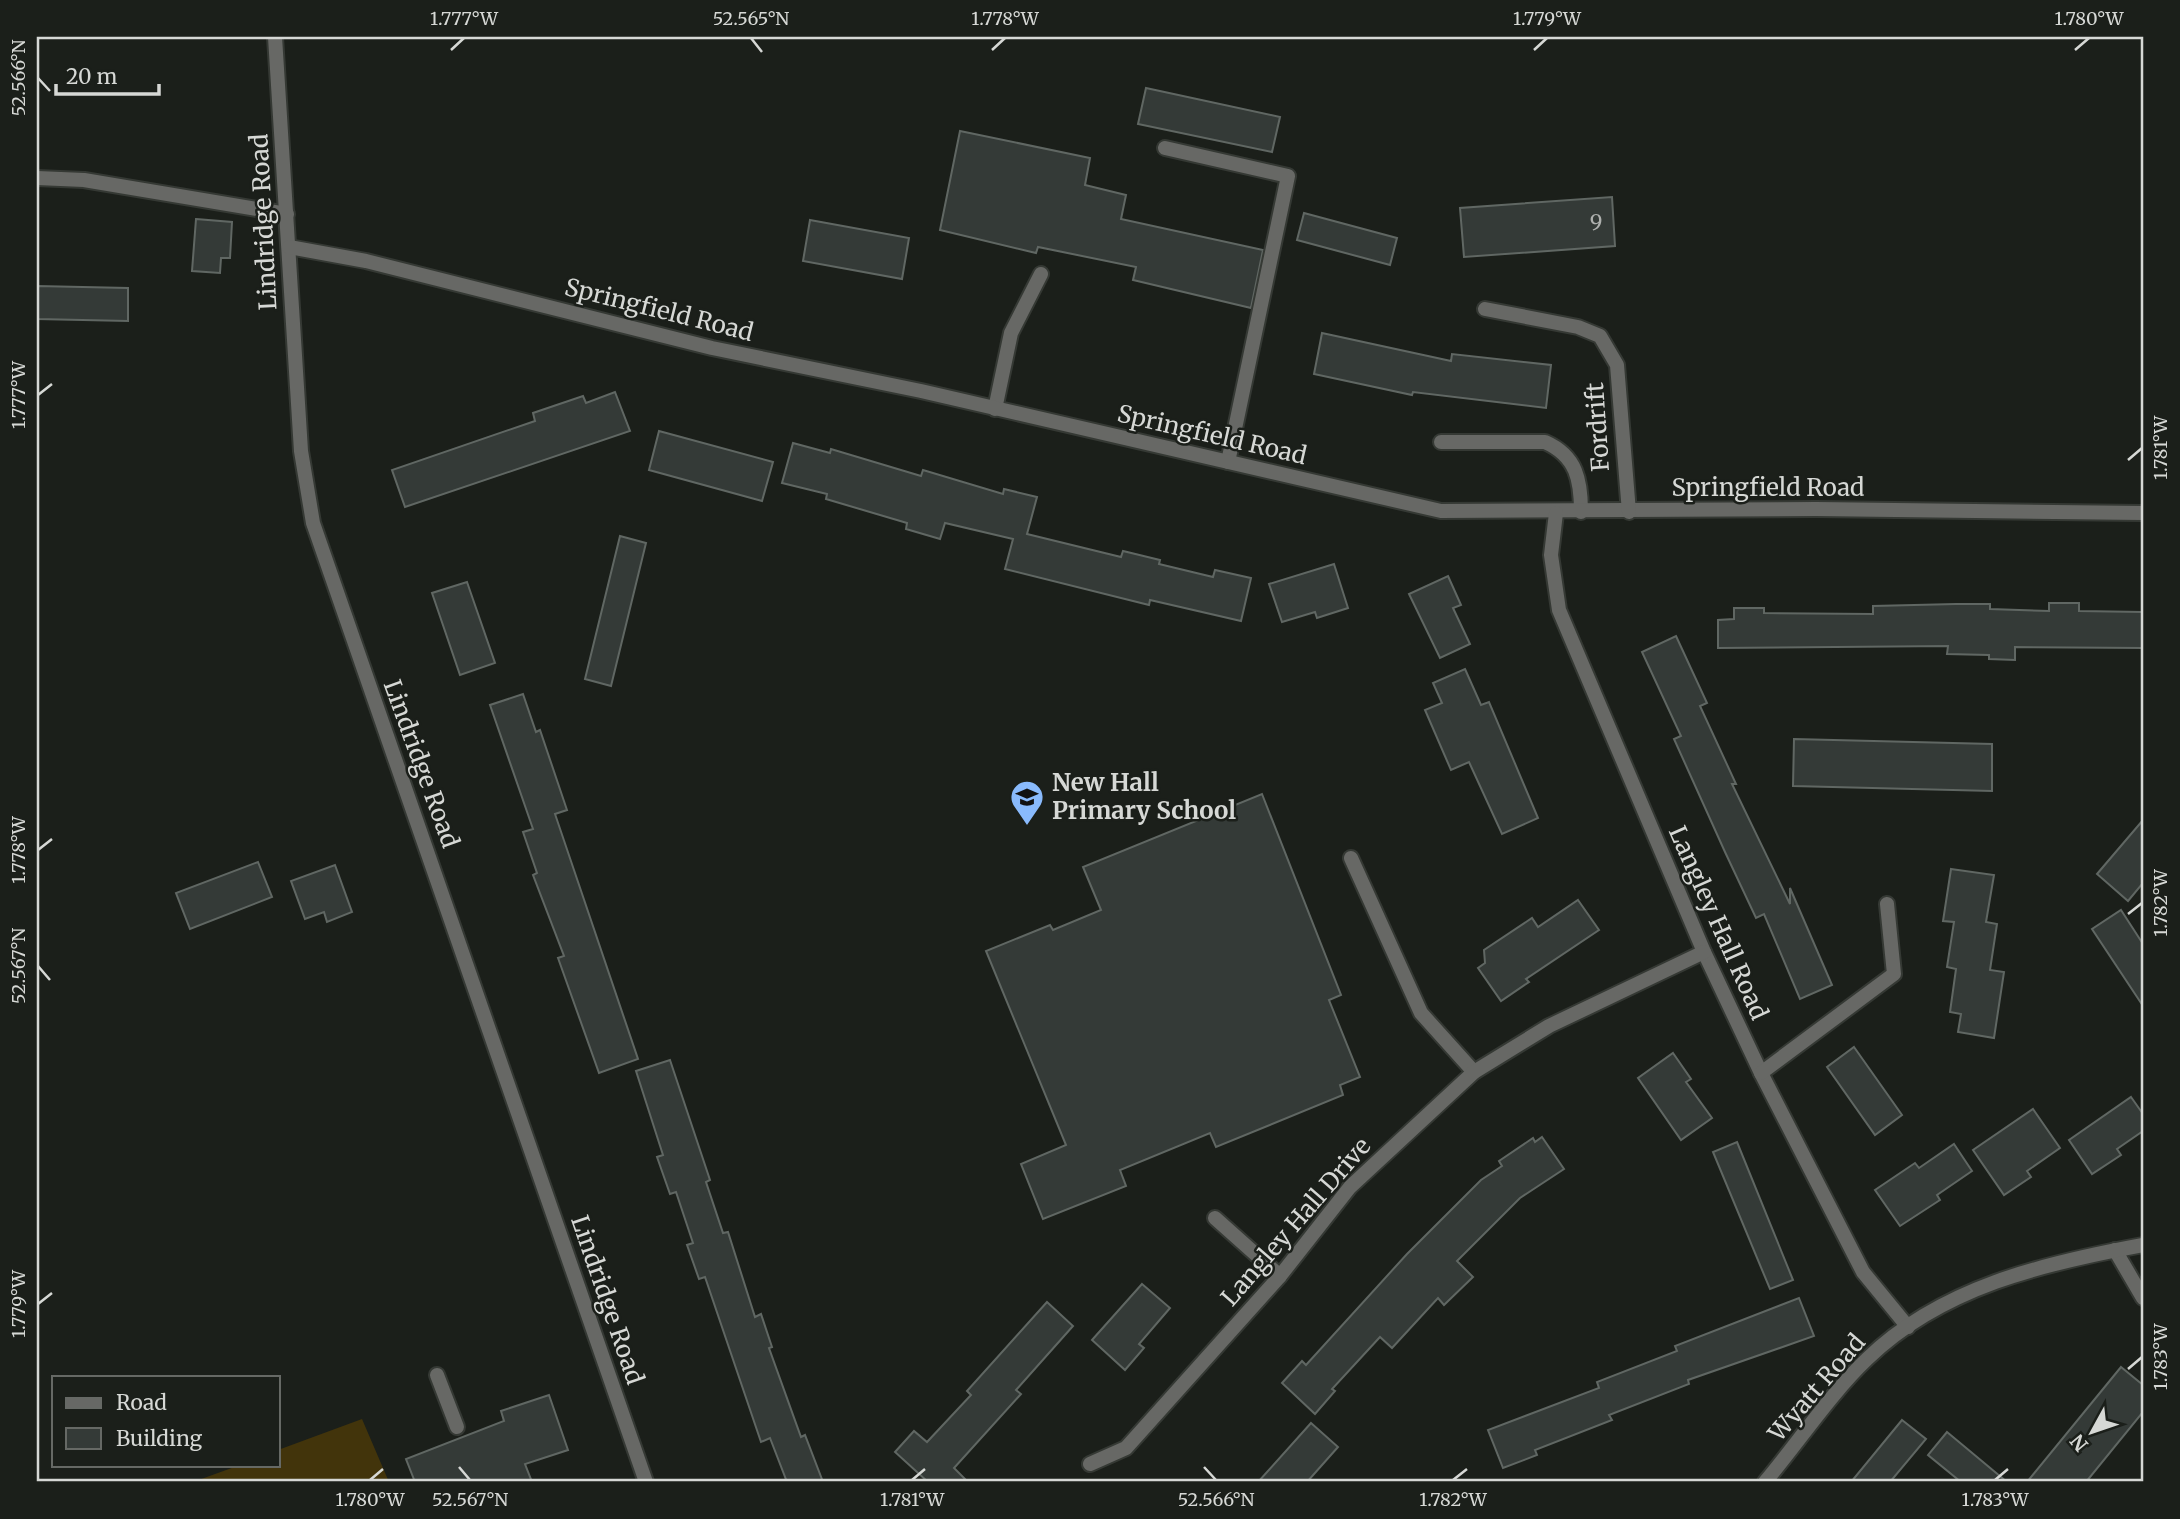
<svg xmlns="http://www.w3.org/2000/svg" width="2180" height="1519" viewBox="0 0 2180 1519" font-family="Merriweather,serif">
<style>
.green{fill:#42340b}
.building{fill:#343a37;stroke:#606763;stroke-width:2}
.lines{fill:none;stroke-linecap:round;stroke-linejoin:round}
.lane-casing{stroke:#353934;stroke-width:18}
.street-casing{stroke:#353934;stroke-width:18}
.lane{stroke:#676865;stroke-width:14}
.street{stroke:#676865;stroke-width:14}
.ticks{fill:none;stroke:#d6d8d5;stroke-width:2.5}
.labels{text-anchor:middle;stroke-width:5;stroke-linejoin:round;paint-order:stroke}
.number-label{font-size:21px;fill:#aeb0ae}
.street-label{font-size:24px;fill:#d6d8d5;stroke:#1b1f1a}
.poi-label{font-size:24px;font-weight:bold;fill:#d6d8d5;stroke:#1b1f1a;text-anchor:start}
.neatline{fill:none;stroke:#d6d8d5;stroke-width:2.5}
.ticks-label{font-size:18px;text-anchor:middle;fill:#d6d8d5}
</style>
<rect width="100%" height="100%" fill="#1b1f1a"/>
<polygon class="green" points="362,1419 389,1482 193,1482 240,1465 278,1465 278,1450"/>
<g class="building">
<polygon points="1146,88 1280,117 1272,152 1138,124"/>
<polygon points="960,131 1090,158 1085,185 1126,195 1121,219 1263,250 1251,308 1133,280 1136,267 1038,247 1036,253 940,230"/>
<polygon points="1612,197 1615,246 1464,257 1460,208"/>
<polygon points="1304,213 1397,238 1390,265 1297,240"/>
<polygon points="196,219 232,222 230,258 221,258 220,273 192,271"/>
<polygon points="810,220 909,238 902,279 803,261"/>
<polygon points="37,286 128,288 128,321 37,319"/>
<polygon points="1322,333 1451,361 1452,354 1551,365 1546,408 1413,392 1412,395 1314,374"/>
<polygon points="615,392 630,431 405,507 392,470 535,421 533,413 583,396 586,403"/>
<polygon points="659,431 773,462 762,501 649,470"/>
<polygon points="793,443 830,453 831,449 921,476 923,470 1003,494 1004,489 1037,497 1027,534 1121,557 1123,551 1160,560 1159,564 1213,577 1215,570 1251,578 1241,621 1150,600 1149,605 1005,569 1013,539 945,523 940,539 906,529 907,523 826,499 827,494 782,483"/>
<polygon points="620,536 646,543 611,686 585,679"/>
<polygon points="1334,564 1348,608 1317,618 1315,612 1282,622 1269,584"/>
<polygon points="1448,576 1461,605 1453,608 1470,644 1440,658 1409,594"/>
<polygon points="467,582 495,663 460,675 432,593"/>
<polygon points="2049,603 2079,603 2079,611 2143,612 2143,648 2015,647 2015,660 1989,659 1989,655 1947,654 1948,646 1718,648 1718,620 1734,619 1734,608 1764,608 1764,613 1873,614 1873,606 1956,604 1990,604 1990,609 2049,611"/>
<polygon points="1676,636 1707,703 1700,706 1736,784 1732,784 1790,904 1790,888 1832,985 1800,999 1764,914 1756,918 1725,852 1674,739 1681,736 1642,652"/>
<polygon points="1465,669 1481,705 1489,702 1538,818 1502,834 1469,762 1451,770 1425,710 1442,703 1433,683"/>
<polygon points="523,694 536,732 540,730 567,810 555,814 638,1059 599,1073 558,958 564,956 533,875 537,873 523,832 533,829 490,705"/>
<polygon points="1794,739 1992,744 1992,791 1793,786"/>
<polygon points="1262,794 1341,995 1329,1000 1360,1077 1340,1085 1343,1095 1216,1147 1210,1133 1120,1170 1126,1186 1043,1219 1021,1164 1066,1145 986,951 1050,925 1053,930 1101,910 1083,867"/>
<polygon points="2143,820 2143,883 2128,901 2097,874"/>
<polygon points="258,862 272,897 190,929 176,893"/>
<polygon points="335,865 352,912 327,922 324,912 305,919 291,881"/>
<polygon points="1951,869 1994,875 1986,922 1997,924 1990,970 2004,972 1994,1038 1958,1032 1961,1014 1950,1012 1956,969 1947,967 1954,922 1943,921"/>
<polygon points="1578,900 1599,930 1526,979 1529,982 1501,1001 1478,968 1485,963 1484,950 1532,918 1538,927"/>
<polygon points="2121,910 2143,944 2143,1006 2092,929"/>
<polygon points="1854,1047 1902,1115 1875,1135 1827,1067"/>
<polygon points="1673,1053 1691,1079 1686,1082 1712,1118 1681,1140 1638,1078"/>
<polygon points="670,1060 710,1180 706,1182 723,1233 728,1232 755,1317 761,1314 772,1347 769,1348 801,1437 805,1435 823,1482 787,1482 770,1438 761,1442 705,1277 699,1279 687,1245 693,1243 676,1192 670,1194 657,1157 663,1155 636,1071"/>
<polygon points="2131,1097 2143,1114 2143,1131 2117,1149 2121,1155 2092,1174 2069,1140"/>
<polygon points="2033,1109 2060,1148 2027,1171 2031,1177 2004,1195 1973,1150"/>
<polygon points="1542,1137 1564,1169 1520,1198 1457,1261 1473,1277 1444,1305 1438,1298 1392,1348 1380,1337 1332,1389 1335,1391 1315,1414 1282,1383 1302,1361 1306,1365 1407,1254 1481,1180 1502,1166 1499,1161 1533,1138 1535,1142"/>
<polygon points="1737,1142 1793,1280 1770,1289 1713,1152"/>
<polygon points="1954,1144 1972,1171 1937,1195 1940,1200 1900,1226 1875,1190 1915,1163 1919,1168"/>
<polygon points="1142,1284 1170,1308 1139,1344 1144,1348 1125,1370 1092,1340"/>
<polygon points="1799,1298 1814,1336 1688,1380 1689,1384 1609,1415 1612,1420 1535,1450 1537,1455 1503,1468 1488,1430 1599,1388 1597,1382 1677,1351 1675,1346"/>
<polygon points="1047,1302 1073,1326 1016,1390 1021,1394 954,1468 968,1482 928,1482 895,1452 914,1431 927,1442 971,1395 967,1391"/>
<polygon points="2121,1367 2143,1385 2143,1412 2086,1482 2027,1482"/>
<polygon points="549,1395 568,1450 525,1464 532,1482 415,1482 406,1459 504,1421 501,1411"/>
<polygon points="1902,1420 1926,1439 1890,1482 1851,1482"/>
<polygon points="1311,1423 1338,1447 1307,1482 1258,1482"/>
<polygon points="1947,1432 2007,1482 1961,1482 1928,1455"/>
</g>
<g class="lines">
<defs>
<g id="lane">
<polyline points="1165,148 1288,176 1228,462"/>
<polyline points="37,178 84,180 287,214"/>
<polyline points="995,409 1011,333 1041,274"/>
<path d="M1441 442H1545C1577 456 1581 481 1581 512"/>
<polyline points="1351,858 1421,1013 1474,1072"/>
<polyline points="1215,1218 1280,1276"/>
<polyline points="2115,1250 2143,1298"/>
<polyline points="437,1375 457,1427"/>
</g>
<g id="street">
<polyline points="275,37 301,451 313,523 646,1482"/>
<polyline points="289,247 366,261 712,348 921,391 1441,511 1816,509 2143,513"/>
<polyline points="1485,309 1578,327 1600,336 1617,365 1629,512"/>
<polyline points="1556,513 1551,555 1559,610 1704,952 1761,1073 1863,1272 1908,1327"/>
<polyline points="1761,1073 1894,974 1887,904"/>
<polyline points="1090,1464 1126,1448 1280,1276 1350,1187 1474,1072 1549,1026 1704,952"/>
<path d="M1765 1482C1797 1444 1832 1392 1867 1359 1941 1287 2045 1263 2143 1245"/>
</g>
</defs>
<use href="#lane" class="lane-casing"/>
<use href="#street" class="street-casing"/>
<use href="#lane" class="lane"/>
<use href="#street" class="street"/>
</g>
<path class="ticks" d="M751 38 762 52M451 50 464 38M992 50 1005 38M1534 50 1547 38M2075 50 2089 38M38 78 50 91M38 395 52 384M2128 460 2142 448M38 850 52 839M2128 914 2142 903M38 966 50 980M38 1304 52 1293M2128 1369 2142 1357M459 1467 470 1480M1204 1467 1216 1480M370 1480 383 1469M912 1480 925 1469M1453 1480 1467 1469M1995 1480 2008 1469"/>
<defs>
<symbol id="school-pin" viewBox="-11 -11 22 30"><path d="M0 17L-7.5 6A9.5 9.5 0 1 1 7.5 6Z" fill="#89bafc" stroke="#1b1f1a"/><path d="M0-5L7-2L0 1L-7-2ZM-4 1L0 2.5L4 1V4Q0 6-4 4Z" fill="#111"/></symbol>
</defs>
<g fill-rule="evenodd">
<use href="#school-pin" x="1008" y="778" width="38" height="52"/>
</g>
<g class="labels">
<g class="number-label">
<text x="1596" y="230">9</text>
</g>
<g class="street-label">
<text transform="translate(264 222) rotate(-93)" y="8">Lindridge Road</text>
<text transform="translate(659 310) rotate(14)" y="8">Springfield Road</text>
<text transform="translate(1598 427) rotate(-94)" y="8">Fordrift</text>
<text transform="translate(1212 435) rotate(13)" y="8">Springfield Road</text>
<text x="1768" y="496">Springfield Road</text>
<text transform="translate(421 764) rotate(70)" y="8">Lindridge Road</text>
<text transform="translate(1718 923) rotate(66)" y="8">Langley Hall Road</text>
<text transform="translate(1296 1222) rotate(-49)" y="8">Langley Hall Drive</text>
<text transform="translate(607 1300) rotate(71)" y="8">Lindridge Road</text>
<text transform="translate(1817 1388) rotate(-49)" y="8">Wyatt Road</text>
</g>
<g class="poi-label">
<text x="1052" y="791">New Hall<tspan x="1052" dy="28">Primary School</tspan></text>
</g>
</g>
<rect width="2180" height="1519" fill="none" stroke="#1b1f1a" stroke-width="77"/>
<rect x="52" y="1376" width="228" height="91" fill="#1b1f1a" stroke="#666965" stroke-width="2"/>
<rect x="66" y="1398" width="35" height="10" fill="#676865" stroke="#666965" stroke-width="2"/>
<text x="116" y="1410" font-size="21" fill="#d6d8d5">Road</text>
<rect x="66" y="1428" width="35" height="21" fill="#343a37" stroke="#666965" stroke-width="2"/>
<text x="116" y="1446" font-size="21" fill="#d6d8d5">Building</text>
<g transform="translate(2092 1432) rotate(230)" stroke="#1b1f1a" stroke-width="5" paint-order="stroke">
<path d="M0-5L12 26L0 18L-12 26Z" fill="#d6d8d5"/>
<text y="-10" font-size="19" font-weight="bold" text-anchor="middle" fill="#d6d8d5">N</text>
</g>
<path d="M56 84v10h103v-10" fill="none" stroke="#d6d8d5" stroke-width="3.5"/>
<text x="66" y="84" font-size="21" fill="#d6d8d5" stroke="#1b1f1a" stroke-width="5" paint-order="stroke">20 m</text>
<rect x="38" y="38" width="2104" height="1442" class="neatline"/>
<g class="ticks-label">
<text x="464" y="25">1.777°W</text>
<text x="751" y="25">52.565°N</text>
<text x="1005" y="25">1.778°W</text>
<text x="1547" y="25">1.779°W</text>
<text x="2089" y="25">1.780°W</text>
<text transform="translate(19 78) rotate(-90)" y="6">52.566°N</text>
<text transform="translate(19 395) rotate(-90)" y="6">1.777°W</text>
<text transform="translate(2161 448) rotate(-90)" y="6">1.781°W</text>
<text transform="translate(19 850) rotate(-90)" y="6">1.778°W</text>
<text transform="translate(2161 903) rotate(-90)" y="6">1.782°W</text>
<text transform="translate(19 966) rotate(-90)" y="6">52.567°N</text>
<text transform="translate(19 1304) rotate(-90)" y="6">1.779°W</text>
<text transform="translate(2161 1357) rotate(-90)" y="6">1.783°W</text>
<text x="370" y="1506">1.780°W</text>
<text x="470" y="1506">52.567°N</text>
<text x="912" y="1506">1.781°W</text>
<text x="1216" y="1506">52.566°N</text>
<text x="1453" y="1506">1.782°W</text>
<text x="1995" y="1506">1.783°W</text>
</g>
</svg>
